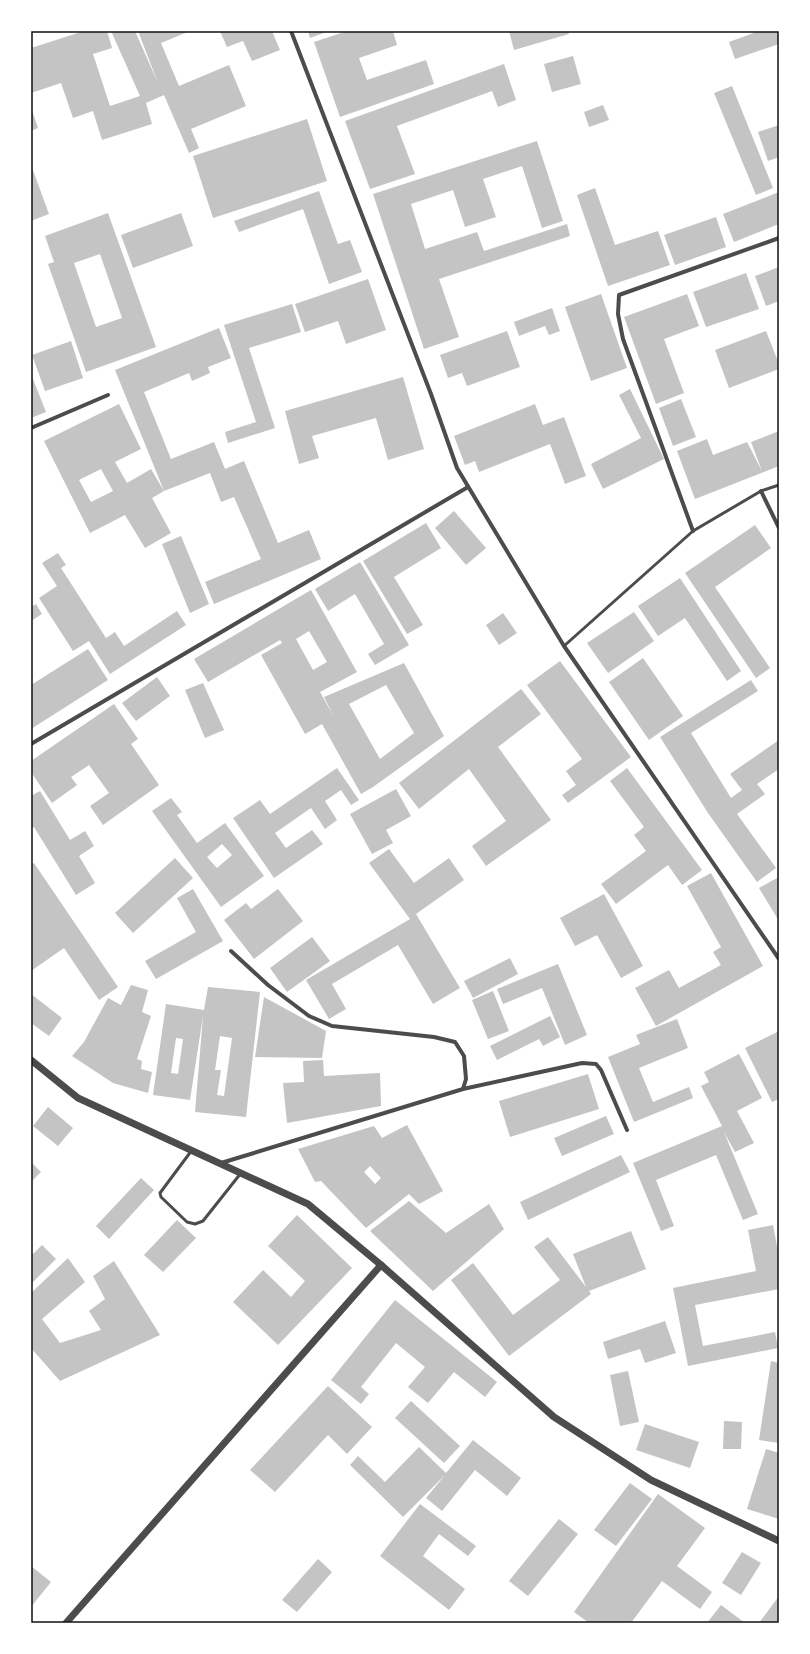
<svg xmlns="http://www.w3.org/2000/svg" width="810" height="1654" viewBox="0 0 810 1654" font-family="'Times New Roman',serif">
<style>
.building{fill:#c4c4c4;fill-rule:evenodd}
.lines{fill:none;stroke-linecap:round;stroke-linejoin:round}
.service{stroke:#4c4c4c;stroke-width:3}
.minor{stroke:#4c4c4c;stroke-width:4}
.tertiary{stroke:#4c4c4c;stroke-width:7}
.neatline{fill:none;stroke:#111;stroke-width:1.5}
</style>
<rect width="100%" height="100%" fill="#fff"/>
<g class="building">
<polygon points="84,31 107,31 112,48 93,54 110,106 140,96 111,31 135,31 158,83 138,31 190,31 161,43 179,86 229,65 246,106 191,129 199,148 189,153 164,95 146,103 152,124 102,140 93,111 73,118 61,83 31,93 31,48"/>
<polygon points="220,31 272,31 280,50 252,61 243,41 227,47"/>
<polygon points="308,31 329,31 310,38"/>
<polygon points="347,31 393,31 397,45 359,58 367,80 426,60 434,84 340,117 314,42"/>
<polygon points="509,31 568,31 569,34 514,50"/>
<polygon points="759,31 779,31 779,44 735,59 729,42"/>
<polygon points="573,56 581,84 552,92 544,64"/>
<polygon points="504,64 516,100 498,107 492,91 397,126 415,174 370,189 345,121"/>
<polygon points="732,86 773,188 756,195 714,93"/>
<polygon points="603,105 609,120 589,127 584,112"/>
<polygon points="31,107 38,128 31,131"/>
<polygon points="307,119 327,181 213,218 193,156"/>
<polygon points="779,125 779,157 768,161 758,132"/>
<polygon points="537,141 563,221 542,228 522,166 483,179 496,217 465,227 453,190 411,204 425,249 477,232 484,251 567,224 570,236 439,279 459,337 424,349 373,194"/>
<polygon points="31,165 49,214 31,221"/>
<polygon points="595,188 615,245 658,231 670,265 608,286 577,195"/>
<polygon points="319,191 338,244 350,240 362,272 329,284 303,209 239,232 234,221"/>
<polygon points="779,192 779,224 734,242 723,214"/>
<path d="M108 213 156 347 86 372 48 264 54 262 45 236ZM100 254 122 318 96 327 74 263Z"/>
<polygon points="181,213 193,246 133,268 121,235"/>
<polygon points="716,217 726,247 675,265 664,235"/>
<polygon points="779,267 779,301 766,306 755,276"/>
<polygon points="746,273 759,309 706,327 693,292"/>
<polygon points="368,279 386,330 346,344 338,321 305,332 295,304"/>
<polygon points="601,294 627,368 591,381 565,307"/>
<polygon points="687,294 699,326 664,339 684,393 656,404 624,317"/>
<polygon points="292,304 301,332 249,348 275,428 228,443 225,432 256,422 224,325"/>
<polygon points="552,308 560,331 549,335 545,326 519,336 514,322"/>
<polygon points="219,328 231,358 208,367 210,373 192,381 189,373 144,392 171,459 214,442 225,469 244,461 278,543 309,530 321,559 214,604 205,582 261,559 234,497 221,502 210,473 164,491 115,370"/>
<polygon points="507,331 520,367 467,386 462,373 448,378 440,355"/>
<polygon points="766,331 779,364 779,369 729,388 715,350"/>
<polygon points="71,341 83,378 45,391 32,355"/>
<polygon points="31,374 46,412 31,418"/>
<polygon points="403,377 424,449 388,460 376,418 312,436 319,458 299,464 285,411"/>
<polygon points="630,389 664,459 603,489 591,464 641,438 619,395"/>
<polygon points="681,399 696,437 673,446 659,408"/>
<path d="M119 404 141 449 115 462 127 483 151 469 164 491 152 498 171 533 145 548 125 515 90 533 44 441ZM101 469 113 491 91 502 79 480Z"/>
<polygon points="535,404 543,425 564,417 586,476 565,484 550,444 479,472 475,461 465,465 454,436"/>
<polygon points="779,431 779,466 695,499 677,451 707,439 713,455 747,442 762,471 751,442"/>
<polygon points="454,511 486,548 466,565 435,528"/>
<polygon points="426,523 441,548 394,577 423,625 407,634 363,561"/>
<polygon points="755,525 771,548 715,587 770,668 756,678 685,573"/>
<polygon points="181,536 209,604 190,613 162,544"/>
<polygon points="58,553 66,565 61,568 106,638 115,632 124,646 177,611 186,625 110,674 89,641 73,651 39,598 57,586 42,563"/>
<polygon points="360,562 409,645 375,665 368,654 384,644 355,594 328,611 315,589"/>
<polygon points="680,578 741,671 727,681 685,618 658,636 638,606"/>
<path d="M311 590 357 672 320 692 334 717 324 697 404 663 444 736 373 787 361 794 322 724 305 734 261 655 282 643 280 640 208 682 194 659ZM309 631 327 662 313 670 296 639ZM386 685 414 733 380 759 349 704Z"/>
<polygon points="36,604 42,614 31,621 31,607"/>
<polygon points="634,612 654,641 608,673 587,643"/>
<polygon points="503,613 517,633 499,645 486,625"/>
<polygon points="88,649 108,680 31,729 31,685"/>
<polygon points="643,658 683,716 649,740 609,682"/>
<polygon points="560,661 631,757 568,803 562,795 576,785 566,771 582,759 527,685"/>
<polygon points="157,677 170,696 136,721 122,703"/>
<polygon points="751,680 758,691 691,733 731,798 742,790 730,774 779,740 779,769 757,784 765,794 737,814 776,868 757,882 708,813 660,737"/>
<polygon points="203,683 224,730 205,738 185,690"/>
<polygon points="521,689 541,714 498,747 551,820 486,866 472,846 506,821 469,769 419,809 399,783"/>
<polygon points="114,704 138,739 131,744 159,785 103,825 90,806 109,793 89,765 71,777 77,785 52,803 31,772 31,761"/>
<polygon points="337,768 359,800 351,805 341,790 325,801 337,820 325,829 311,808 275,833 286,848 312,830 323,844 274,878 233,818 260,800 270,814"/>
<polygon points="627,768 702,870 682,885 668,865 616,904 601,884 646,851 634,835 644,827 610,781"/>
<polygon points="396,789 411,816 386,830 393,843 372,854 350,814"/>
<polygon points="40,791 70,840 85,831 94,846 79,856 95,883 76,895 34,827 31,828 31,796"/>
<path d="M171 798 182 812 177 815 197 843 225 823 264 876 221 907 152 811ZM222 844 232 855 217 868 207 857Z"/>
<polygon points="389,849 414,883 449,858 464,880 416,914 460,988 433,1004 398,945 332,984 346,1009 329,1019 306,980 410,919 369,863"/>
<polygon points="175,858 193,878 133,933 115,913"/>
<polygon points="34,863 118,987 99,1000 64,948 31,971 31,865"/>
<polygon points="711,873 763,966 656,1026 635,988 669,970 679,988 721,965 713,952 721,947 687,886"/>
<polygon points="779,877 779,921 759,888"/>
<polygon points="193,889 223,941 156,979 145,961 196,932 177,898"/>
<polygon points="278,889 303,921 254,959 224,920 246,903 251,909"/>
<polygon points="604,894 643,966 621,978 597,935 575,946 560,918"/>
<polygon points="312,937 330,961 287,992 270,968"/>
<polygon points="510,958 518,974 473,998 464,981"/>
<polygon points="558,964 587,1035 565,1045 542,988 503,1004 497,989"/>
<polygon points="131,985 148,990 142,1012 151,1016 137,1059 142,1061 141,1069 152,1072 148,1093 113,1083 72,1056 84,1042 108,998 121,1005"/>
<path d="M208 987 260 992 246 1117 195 1112 203 1016 190 1100 153 1095 166 1004 204 1010ZM220 1036 232 1038 224 1096 217 1095 221 1070H215ZM176 1038 183 1039 178 1074 171 1073Z"/>
<polygon points="493,991 509,1031 488,1039 472,1000"/>
<polygon points="31,994 62,1018 49,1036 31,1023"/>
<polygon points="264,997 326,1031 322,1058 255,1057"/>
<polygon points="550,1016 560,1037 543,1046 539,1039 497,1060 490,1046"/>
<polygon points="677,1019 688,1048 639,1068 653,1102 689,1087 693,1098 634,1122 608,1057 640,1044 636,1035"/>
<polygon points="779,1031 779,1099 772,1102 745,1048"/>
<polygon points="739,1054 762,1098 737,1111 754,1143 735,1152 724,1132 758,1214 743,1220 716,1155 656,1180 674,1226 661,1231 633,1163 722,1126 701,1086 709,1082 704,1072"/>
<polygon points="323,1060 324,1076 380,1073 381,1106 287,1123 283,1083 304,1082 303,1061"/>
<polygon points="588,1074 599,1109 510,1137 499,1101"/>
<polygon points="48,1107 73,1128 58,1146 33,1126"/>
<polygon points="606,1116 614,1134 562,1156 554,1138"/>
<path d="M407 1125 443 1191 419 1204 409 1194 366 1228 321 1181 315 1182 298 1149 374 1126 382 1138ZM370 1166 381 1178 375 1184 364 1172Z"/>
<polygon points="621,1155 630,1172 528,1220 520,1202"/>
<polygon points="31,1162 41,1172 31,1182"/>
<polygon points="141,1178 154,1190 109,1239 96,1226"/>
<polygon points="409,1201 446,1233 489,1204 504,1229 433,1291 370,1231"/>
<polygon points="297,1215 352,1268 278,1345 233,1302 263,1270 291,1297 305,1281 268,1246"/>
<polygon points="177,1220 196,1238 163,1272 144,1255"/>
<polygon points="773,1225 779,1257 779,1289 695,1305 703,1346 775,1332 778,1348 688,1366 673,1288 756,1271 748,1230"/>
<polygon points="631,1231 646,1269 589,1291 591,1294 509,1356 451,1280 473,1263 513,1315 560,1280 534,1247 548,1237 586,1287 573,1254"/>
<polygon points="42,1245 56,1259 31,1284 31,1256"/>
<polygon points="68,1258 85,1282 42,1319 60,1343 101,1330 89,1311 105,1299 93,1276 114,1261 160,1335 60,1381 31,1348 31,1293"/>
<polygon points="395,1300 497,1382 485,1397 454,1372 428,1403 408,1387 425,1367 396,1343 361,1387 369,1394 361,1404 331,1380"/>
<polygon points="665,1321 676,1353 645,1363 640,1349 608,1359 603,1342"/>
<polygon points="771,1361 779,1363 779,1443 759,1440"/>
<polygon points="628,1371 639,1422 620,1426 610,1375"/>
<polygon points="328,1386 372,1427 347,1454 328,1435 275,1492 250,1470"/>
<polygon points="411,1401 460,1446 444,1463 395,1418"/>
<polygon points="724,1421 742,1422 741,1449 723,1449"/>
<polygon points="645,1424 699,1442 690,1468 636,1450"/>
<polygon points="473,1440 521,1478 507,1496 475,1470 442,1511 426,1498 445,1475 403,1517 350,1465 358,1456 385,1482 419,1447 446,1473"/>
<polygon points="766,1449 779,1453 779,1519 747,1509"/>
<polygon points="630,1483 652,1499 616,1546 594,1530"/>
<polygon points="658,1494 705,1528 677,1566 712,1592 700,1609 662,1581 631,1623 589,1623 574,1612"/>
<polygon points="420,1504 476,1546 468,1556 439,1534 423,1556 465,1589 449,1610 380,1556"/>
<polygon points="559,1519 578,1534 528,1596 509,1581"/>
<polygon points="742,1552 761,1563 741,1595 722,1583"/>
<polygon points="318,1559 332,1572 297,1612 282,1600"/>
<polygon points="31,1566 51,1582 31,1607"/>
<polygon points="779,1596 779,1623 759,1623"/>
<polygon points="721,1605 745,1623 707,1623"/>
</g>
<g class="lines">
<g class="service">
<polyline points="564,646 693,531 761,491 779,485"/>
<polyline points="192,1150 160,1193 161,1197 187,1222 195,1224 203,1221 241,1173"/>
</g>
<g class="minor">
<polyline points="291,31 431,394 457,468 564,646 779,959"/>
<polyline points="31,428 108,395"/>
<polyline points="761,491 779,528"/>
<polyline points="693,531 623,339 618,314 619,295 779,238"/>
<polyline points="31,744 468,487"/>
<polyline points="231,951 268,985 309,1016 332,1026 434,1037 455,1042 464,1056 466,1079 463,1089"/>
<polyline points="221,1163 463,1089 582,1063 596,1064 601,1070 627,1130"/>
</g>
<g class="tertiary">
<polyline points="31,1060 78,1098 308,1204 381,1265 554,1417 651,1480 779,1541"/>
<polyline points="66,1623 381,1265"/>
</g>
</g>
<rect width="810" height="1654" fill="none" stroke="#ffffff" stroke-width="64"/>
<rect x="32" y="32" width="746" height="1590" class="neatline"/>
</svg>
